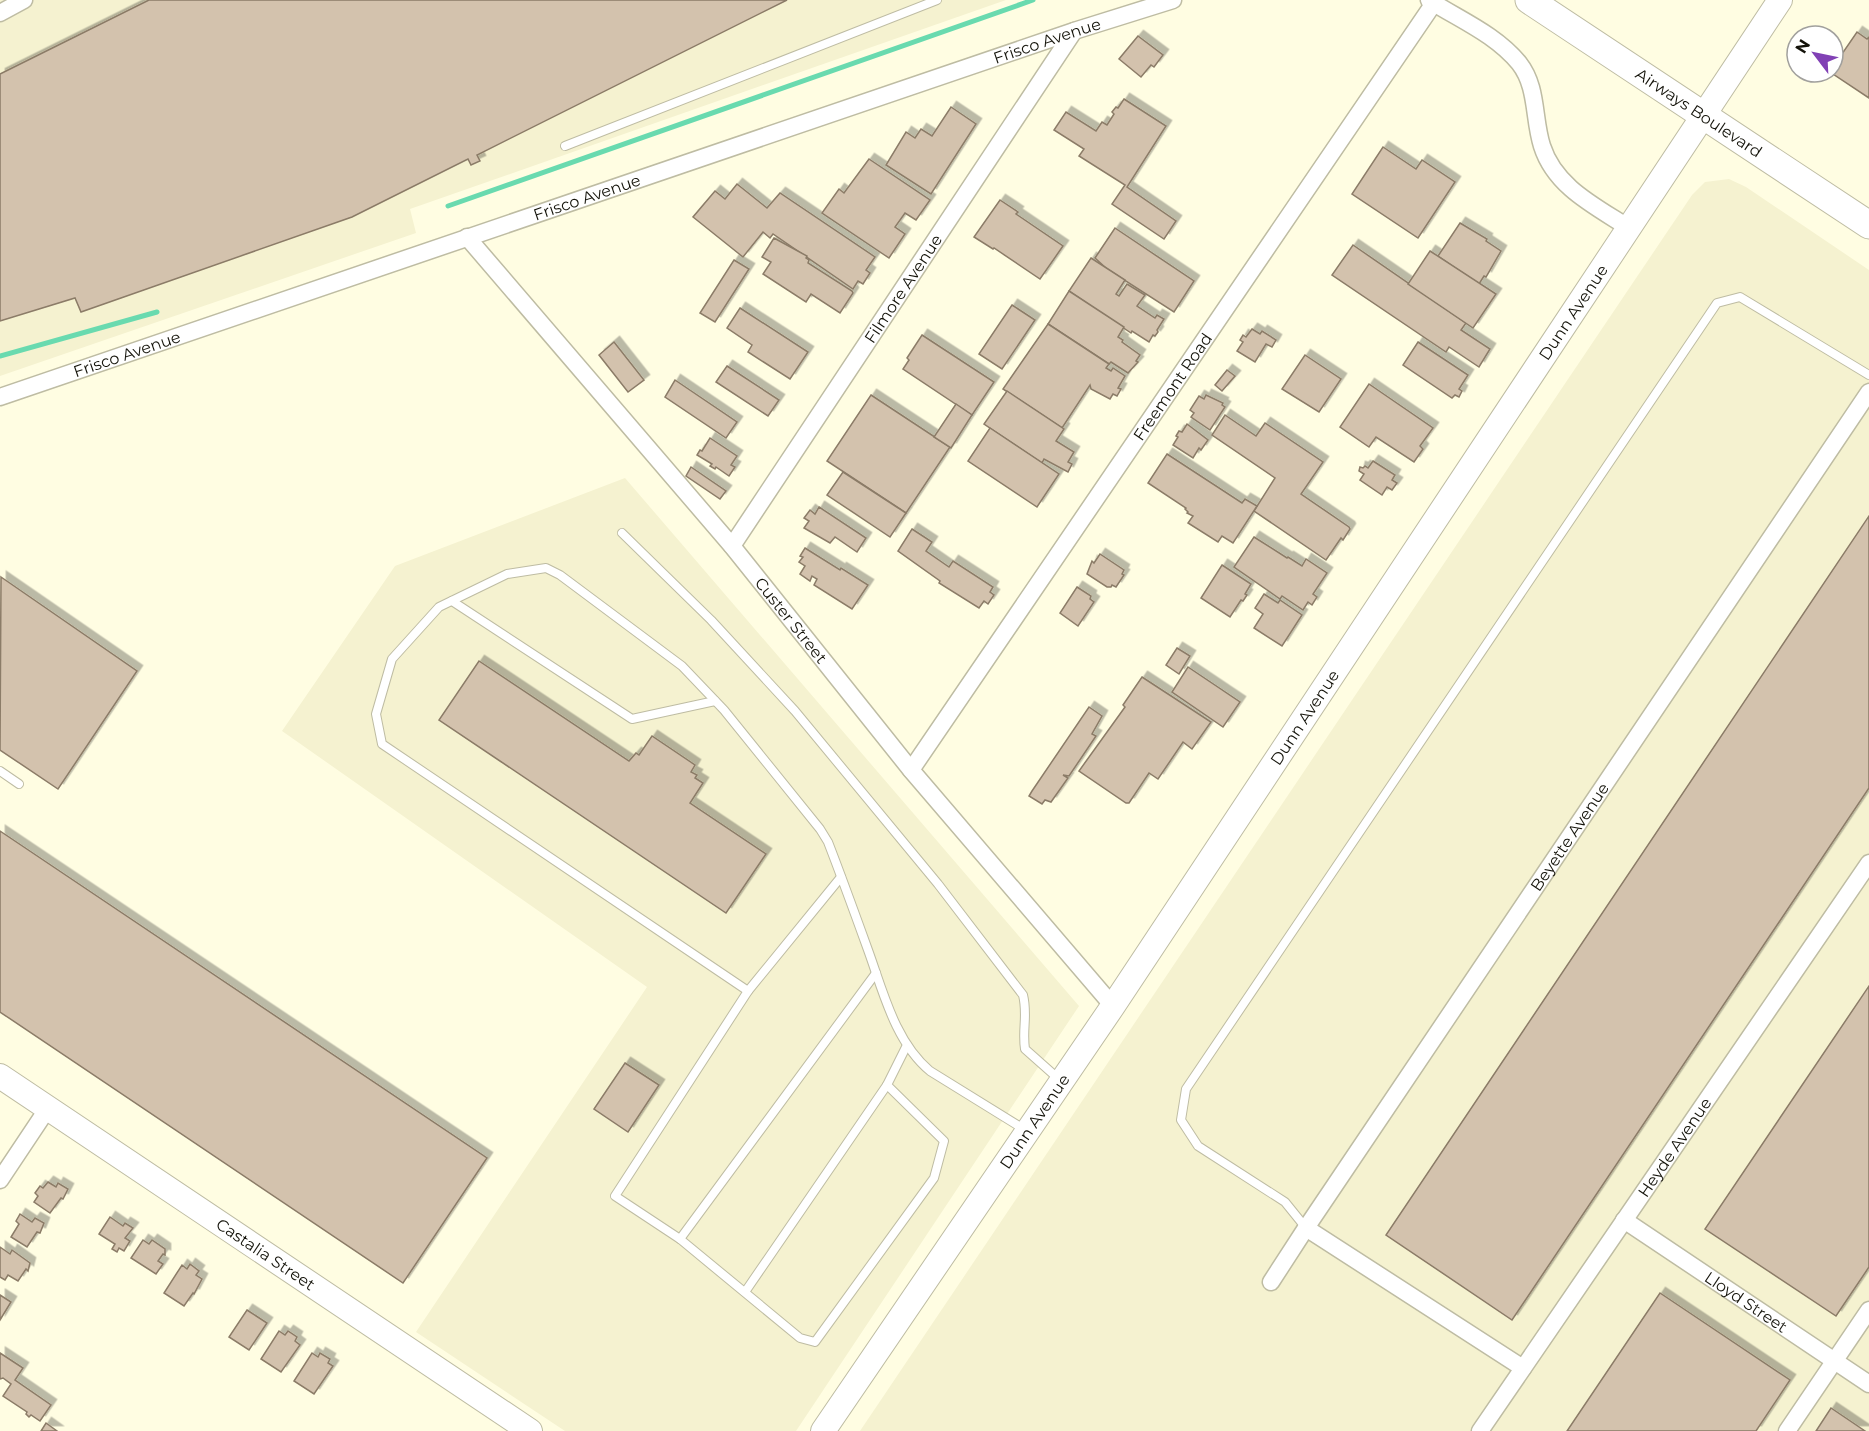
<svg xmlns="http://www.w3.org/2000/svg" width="1869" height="1431" viewBox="0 0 1869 1431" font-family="Montserrat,sans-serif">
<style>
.built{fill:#f5f2d0}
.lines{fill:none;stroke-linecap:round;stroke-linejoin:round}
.stream{stroke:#69daaf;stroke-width:5}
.building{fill:#d3c2ad;stroke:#8b7b67;stroke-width:1.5;filter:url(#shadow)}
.lane-casing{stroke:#bebca3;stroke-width:10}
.street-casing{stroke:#bebca3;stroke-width:19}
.secondary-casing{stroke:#bebca3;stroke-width:26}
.primary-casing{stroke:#bebca3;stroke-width:29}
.lane{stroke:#fff;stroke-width:8}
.street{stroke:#fff;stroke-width:16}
.secondary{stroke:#fff;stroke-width:24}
.primary{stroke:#fff;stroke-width:27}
.labels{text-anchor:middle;stroke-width:4.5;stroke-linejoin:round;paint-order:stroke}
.street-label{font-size:16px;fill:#131209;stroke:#fff}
</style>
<defs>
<filter id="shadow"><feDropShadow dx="5.5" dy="-5.5" stdDeviation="0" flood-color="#0004"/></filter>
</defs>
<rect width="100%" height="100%" fill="#fffde2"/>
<g class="built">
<polygon points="0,0 1006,0 410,209 416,233 0,376"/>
<polygon points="1729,179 1746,187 1869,270 1869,1431 860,1431 1692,195 1705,182"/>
<polygon points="625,478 1079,1006 796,1431 565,1431 416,1332 647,987 282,731 395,566"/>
</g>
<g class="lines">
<g class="stream">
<polyline points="448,206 1033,0"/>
<polyline points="0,356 157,312"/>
</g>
</g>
<g class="building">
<polygon points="149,0 787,0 477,155 480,161 471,165 468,159 352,217 81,312 75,298 0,321 0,74"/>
<polygon points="1857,32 1867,39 1869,37 1869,98 1830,72 1833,72 1833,67"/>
<polygon points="1138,36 1163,55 1154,67 1151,65 1141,77 1119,59"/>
<polygon points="1124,99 1166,126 1127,187 1176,221 1164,239 1112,204 1125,185 1079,156 1084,149 1054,130 1066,112 1096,131 1102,122 1107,125 1114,114 1112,112 1116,107 1118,108"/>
<polygon points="951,107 976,124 931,194 886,165 906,132 915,138 921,129 932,136"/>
<polygon points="1383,147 1416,169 1422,160 1455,182 1418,238 1352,194"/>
<polygon points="869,159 930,200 916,220 905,213 895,227 905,234 889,258 822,213 839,189 844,193"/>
<polygon points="737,184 767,208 780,193 875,257 866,270 870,273 863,284 858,281 853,289 773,234 770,238 763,232 743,257 693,217 715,191 725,199"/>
<polygon points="1000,200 1018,212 1016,214 1063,246 1040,279 994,248 993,249 974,237"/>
<polygon points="1460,223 1487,239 1486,241 1501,251 1486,277 1484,276 1479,284 1438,256"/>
<polygon points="1115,228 1194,281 1174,312 1107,269 1095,258"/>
<polygon points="774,238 807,256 806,258 809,260 808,263 852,291 853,293 840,313 811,294 806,302 763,274 771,262 762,257"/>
<polygon points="1353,245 1466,323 1461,330 1490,349 1479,367 1449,347 1446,352 1332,275"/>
<polygon points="1430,251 1496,294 1473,328 1408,284"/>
<polygon points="1091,258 1125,280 1116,294 1119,296 1127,284 1145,295 1137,306 1155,318 1157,315 1164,319 1157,330 1158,332 1155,336 1153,335 1149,342 1132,331 1131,333 1069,291"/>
<polygon points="734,260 749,269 715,322 700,313"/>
<polygon points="1069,291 1124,327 1118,337 1123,340 1122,342 1140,355 1136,361 1138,362 1128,373 1111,362 1109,364 1048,324"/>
<polygon points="1012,305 1035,320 1002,369 979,354"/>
<polygon points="740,308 808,352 790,379 748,352 752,345 727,328"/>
<polygon points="1048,324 1109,364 1106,368 1111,371 1113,368 1125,376 1118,388 1121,389 1117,396 1113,394 1110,399 1091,389 1090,385 1062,428 1003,389"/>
<polygon points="1252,329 1260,334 1262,331 1276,340 1272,347 1266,344 1255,362 1237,351 1243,342 1240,340 1243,335 1246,337"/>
<polygon points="922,335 994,382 972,415 903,369 909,360 907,358"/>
<polygon points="614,342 644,380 628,392 599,355"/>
<polygon points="1418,342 1468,375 1459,389 1462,391 1459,397 1455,395 1452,398 1403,365"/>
<polygon points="1305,355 1341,379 1319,412 1282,389"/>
<polygon points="727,366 779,400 768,416 716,382"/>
<polygon points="1227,370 1235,376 1222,391 1215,385"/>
<polygon points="675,380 737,422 726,438 665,397"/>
<polygon points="1369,384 1433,428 1420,446 1423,449 1414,462 1376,437 1369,447 1340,427"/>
<polygon points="1007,391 1064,429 1056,441 1074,452 1068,462 1072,464 1068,472 1044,459 1042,463 984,424"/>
<polygon points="871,395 950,447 906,513 827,461"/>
<polygon points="1206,395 1223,403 1222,405 1225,407 1210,430 1191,417 1194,413 1190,410 1199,396 1204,399"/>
<polygon points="956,404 972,415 951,448 934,437"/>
<polygon points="1225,415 1256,436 1265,423 1323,462 1301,494 1349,527 1350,529 1343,540 1341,538 1326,560 1254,511 1275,478 1212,435"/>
<polygon points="1187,424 1208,440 1201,450 1199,448 1193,458 1173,445 1178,437 1176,436 1179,431 1182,432"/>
<polygon points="990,428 1059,474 1037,507 968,461"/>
<polygon points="710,438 737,456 731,465 735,467 729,476 716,467 715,469 710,466 712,464 697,455 700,450 702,451"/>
<polygon points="1167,454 1242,503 1245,499 1257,506 1233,543 1222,536 1218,542 1188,523 1193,516 1187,513 1188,512 1185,509 1186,508 1148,483"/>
<polygon points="1373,461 1395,475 1392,480 1397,483 1392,490 1387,487 1382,495 1360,480 1364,474 1359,471 1360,467 1363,468 1365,466 1368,468"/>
<polygon points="691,467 726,491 720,499 686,476"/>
<polygon points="843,472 906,513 890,537 827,495"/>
<polygon points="819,507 866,538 857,552 835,537 830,543 804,528 809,521 804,518 810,510 815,514"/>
<polygon points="1869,516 1869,788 1512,1320 1386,1235"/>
<polygon points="912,529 932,542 926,551 949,567 953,561 993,587 990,592 994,595 988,604 984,601 979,608 939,583 940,581 898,551"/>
<polygon points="1254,537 1287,558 1288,557 1302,566 1306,559 1327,573 1313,594 1317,597 1312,605 1308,602 1303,610 1282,596 1280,599 1234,567"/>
<polygon points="805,548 840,570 841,568 868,585 852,609 814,585 817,579 812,576 810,581 800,574 805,566 799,562 803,557 800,556"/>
<polygon points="1100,554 1124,570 1122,574 1124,575 1116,587 1112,585 1111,587 1107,587 1087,574 1092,561 1094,563"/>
<polygon points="1222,565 1251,584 1245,594 1247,595 1243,601 1241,600 1230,617 1201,598"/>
<polygon points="1,577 137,671 58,789 0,750"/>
<polygon points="1077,587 1091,596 1090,599 1094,602 1078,626 1060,613"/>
<polygon points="1264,594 1278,603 1280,600 1302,615 1282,646 1254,628 1263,614 1255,608"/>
<polygon points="1177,648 1190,656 1179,674 1166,665"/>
<polygon points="479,661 629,761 636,753 639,755 652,736 695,765 691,772 697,775 695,778 703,783 690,803 766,854 726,913 439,720"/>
<polygon points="1188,667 1240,702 1223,727 1172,692"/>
<polygon points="1142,677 1211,722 1192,749 1183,742 1158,779 1149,773 1129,803 1126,803 1079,771 1125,707 1123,705"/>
<polygon points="1089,707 1102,716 1092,734 1096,736 1069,776 1063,775 1068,778 1051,802 1045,800 1042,804 1029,796 1032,791"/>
<polygon points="0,831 487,1158 403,1283 0,1012"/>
<polygon points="1869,986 1869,1267 1836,1316 1705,1229"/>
<polygon points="625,1063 659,1085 628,1132 594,1109"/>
<polygon points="48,1182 56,1187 58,1183 68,1189 63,1199 61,1198 50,1213 34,1202 38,1196 35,1193 40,1186 43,1188"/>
<polygon points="20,1214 32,1222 35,1218 44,1223 40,1233 37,1232 27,1247 11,1237 19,1224 16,1221"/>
<polygon points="110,1217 123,1226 125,1223 133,1228 125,1238 130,1241 124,1251 119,1248 117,1252 112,1249 115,1244 99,1234"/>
<polygon points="143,1240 149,1244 152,1240 165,1249 165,1255 163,1254 158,1261 163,1264 156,1274 131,1258"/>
<polygon points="0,1247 10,1254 12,1250 30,1263 28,1271 26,1269 18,1281 8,1275 5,1280 0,1277"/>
<polygon points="190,1264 199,1271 196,1275 202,1279 194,1294 193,1293 184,1306 164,1293 182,1265 187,1269"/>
<polygon points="1660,1293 1790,1380 1756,1431 1567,1431"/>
<polygon points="0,1295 11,1302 0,1320"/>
<polygon points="247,1310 267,1323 249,1350 229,1337"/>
<polygon points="279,1331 285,1335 288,1331 297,1337 295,1341 300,1345 281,1372 261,1359"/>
<polygon points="0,1353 23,1368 15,1380 51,1405 40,1421 31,1415 29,1417 26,1414 27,1412 3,1396 11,1384 3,1378 0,1379"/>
<polygon points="312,1353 318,1357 320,1353 330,1359 328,1363 333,1366 314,1394 294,1381"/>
<polygon points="1831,1408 1865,1431 1816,1431"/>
<polygon points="46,1423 57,1431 41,1431"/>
</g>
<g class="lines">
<defs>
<g id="lane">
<polyline points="565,146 937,0"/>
<path d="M622 533 711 620 795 711 938 884 1023 995C1028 1015 1022 1029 1025 1049L1061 1081"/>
<polyline points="452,601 632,719 715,701"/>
<polyline points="0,771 19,784"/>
<polyline points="841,877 748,991 615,1196 680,1239 876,973"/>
<path d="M748 991 382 744 376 714 392 659 439 607 507 574 546 568 560 575 682 666 724 710 820 829 828 842C842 878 855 914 868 950 883 991 895 1042 930 1071L1027 1131"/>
<polyline points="1306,1228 1285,1202 1198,1146 1181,1120 1186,1089 1717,303 1740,297 1869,375"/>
<polyline points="680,1239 800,1338 815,1342 934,1178 944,1141 887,1085 907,1045"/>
<polyline points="745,1292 887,1085"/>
</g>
<g id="street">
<path d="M1429 0C1460 20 1495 34 1519 63 1538 87 1533 118 1542 146 1555 187 1595 206 1629 228"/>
<polyline points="0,13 24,0"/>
<path id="s1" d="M467 237 732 546 911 770 1113 1006"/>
<path id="s2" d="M0 397 1074 31 1173 0"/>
<path id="s3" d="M732 546 1074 31"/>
<path id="s4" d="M911 770 1434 3"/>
<polyline points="0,1180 48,1108"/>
<path id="s5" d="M1624 1220 1869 1384"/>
<polyline points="1306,1228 1523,1368"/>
<path id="s6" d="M1271 1282 1306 1228 1869 392"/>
<path id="s7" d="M1480 1431 1869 863"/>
<polyline points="1787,1431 1869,1310"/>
</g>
<g id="secondary">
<path id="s8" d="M0 1076 530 1431"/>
<path id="s9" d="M823 1431 1113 1006 1780 0"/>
</g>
<g id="primary">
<path id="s10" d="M1529 0 1869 225"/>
</g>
</defs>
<use href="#lane" class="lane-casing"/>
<use href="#street" class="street-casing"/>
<use href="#secondary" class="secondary-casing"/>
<use href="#primary" class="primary-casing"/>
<use href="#lane" class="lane"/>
<use href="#street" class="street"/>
<use href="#secondary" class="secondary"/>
<use href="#primary" class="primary"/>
</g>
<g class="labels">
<g class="street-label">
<text dy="6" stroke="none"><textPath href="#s2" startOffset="1106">Frisco Avenue</textPath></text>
<text dy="6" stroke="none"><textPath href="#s10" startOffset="204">Airways Boulevard</textPath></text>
<text dy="6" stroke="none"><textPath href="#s2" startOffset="620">Frisco Avenue</textPath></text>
<text dy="6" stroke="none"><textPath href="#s3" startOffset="309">Filmore Avenue</textPath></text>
<text dy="6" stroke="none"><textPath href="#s9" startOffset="1347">Dunn Avenue</textPath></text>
<text dy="6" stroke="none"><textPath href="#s2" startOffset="134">Frisco Avenue</textPath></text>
<text dy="6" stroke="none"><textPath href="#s4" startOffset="464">Freemont Road</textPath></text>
<text dy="6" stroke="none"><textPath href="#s1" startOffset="502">Custer Street</textPath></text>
<text dy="6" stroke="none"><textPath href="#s9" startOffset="861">Dunn Avenue</textPath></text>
<text dy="6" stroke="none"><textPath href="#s6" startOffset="536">Beyette Avenue</textPath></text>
<text dy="6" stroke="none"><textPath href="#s9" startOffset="375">Dunn Avenue</textPath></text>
<text dy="6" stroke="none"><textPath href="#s7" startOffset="344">Heyde Avenue</textPath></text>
<text dy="6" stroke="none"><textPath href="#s8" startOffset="320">Castalia Street</textPath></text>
<text dy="6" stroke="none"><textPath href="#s5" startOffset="147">Lloyd Street</textPath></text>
</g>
</g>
<g transform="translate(1815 54) rotate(302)"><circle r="28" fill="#ffffff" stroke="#a1a09d" stroke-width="1.5"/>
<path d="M0-4.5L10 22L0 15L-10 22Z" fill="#8141b5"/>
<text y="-9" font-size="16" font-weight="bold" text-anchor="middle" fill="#131209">N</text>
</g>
</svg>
